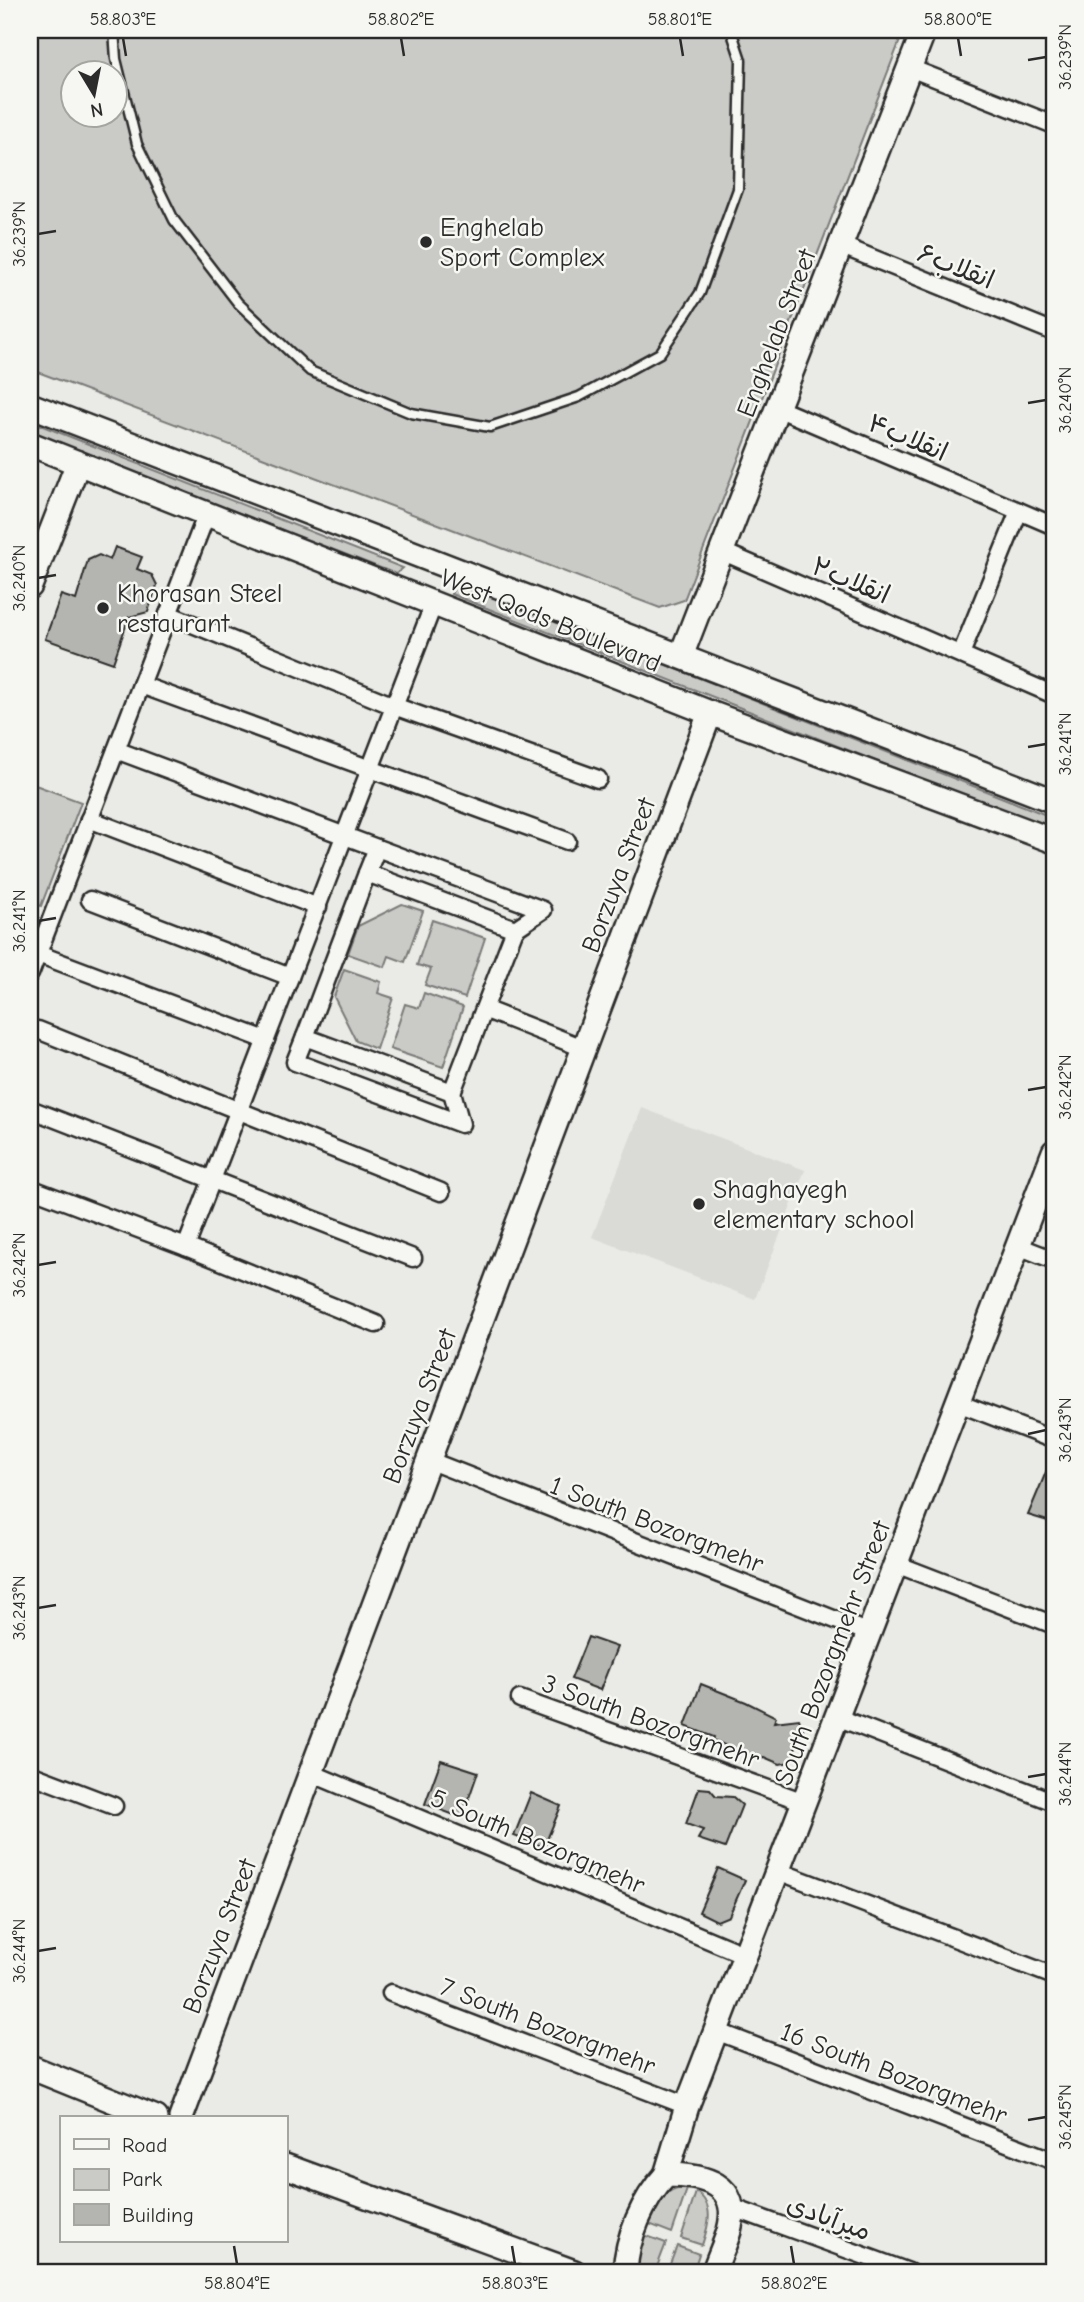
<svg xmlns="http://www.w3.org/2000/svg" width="1084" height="2302" viewBox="0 0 1084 2302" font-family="'Comic Neue','Playpen Sans Arabic',sans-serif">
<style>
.built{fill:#dadad6}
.green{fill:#cacac7;stroke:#7a7a79;stroke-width:2;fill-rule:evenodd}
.building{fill:#b4b4b1;stroke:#2b2b2b;stroke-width:2}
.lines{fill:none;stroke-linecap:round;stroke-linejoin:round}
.lane-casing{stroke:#2b2b2b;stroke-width:13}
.street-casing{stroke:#2b2b2b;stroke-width:21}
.secondary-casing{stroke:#2b2b2b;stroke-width:28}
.lane{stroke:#f6f6f2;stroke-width:8}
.street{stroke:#f6f6f2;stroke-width:16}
.secondary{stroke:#f6f6f2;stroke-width:23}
.ticks{fill:none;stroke:#2b2b2b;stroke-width:2.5}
.poi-dot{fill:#2b2b2b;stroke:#f6f6f2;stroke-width:2.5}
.labels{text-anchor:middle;stroke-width:5;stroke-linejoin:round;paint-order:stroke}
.poi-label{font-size:26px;fill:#2b2b2b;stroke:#f6f6f2;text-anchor:start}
.street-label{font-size:26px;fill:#2b2b2b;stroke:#f6f6f2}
.neatline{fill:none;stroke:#2b2b2b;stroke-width:2.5}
.ticks-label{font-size:18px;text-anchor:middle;fill:#2b2b2b}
</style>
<rect width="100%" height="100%" fill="#eaeae6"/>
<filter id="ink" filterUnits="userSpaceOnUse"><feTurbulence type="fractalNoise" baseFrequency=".0143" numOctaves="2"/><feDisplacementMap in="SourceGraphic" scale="14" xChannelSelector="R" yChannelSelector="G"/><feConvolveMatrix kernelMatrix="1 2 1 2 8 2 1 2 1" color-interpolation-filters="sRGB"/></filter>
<g filter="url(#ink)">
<polygon class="built" points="642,1108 805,1170 755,1299 592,1237"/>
<g class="green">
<path d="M30 30H904L684 600 660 608 30 369ZM74 74H116V116H74Z"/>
<polygon points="30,421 403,568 396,574 30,432"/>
<polygon points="456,582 1054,818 1054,831 451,594"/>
<polygon points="30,783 81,802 41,906 30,902"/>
<polygon points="402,904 423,911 405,962 389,956 385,967 348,954 358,926"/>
<polygon points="432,920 485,938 465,998 425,985 431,969 417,965"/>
<polygon points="344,969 381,982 378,993 393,998 376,1049 356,1041 334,997"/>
<polygon points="424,993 463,1007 443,1067 390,1049 405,1004 419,1008"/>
<path d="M677 2189H687L672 2233 649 2224C655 2207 659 2195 677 2189Z"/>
<path d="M696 2192C716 2205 708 2227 702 2245L681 2238Z"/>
<polygon points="644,2235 666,2243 655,2272 637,2272 636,2259"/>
<polygon points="677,2246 699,2254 693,2272 667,2272"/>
</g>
<g class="building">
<polygon points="115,547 142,557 137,569 152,575 157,585 148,612 129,617 113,663 45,639 61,595 76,600 88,560 99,555 110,560"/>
<polygon points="1054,1453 1054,1523 1028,1515"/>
<polygon points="588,1637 617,1647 600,1690 571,1679"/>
<polygon points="701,1684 746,1702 776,1717 774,1722 799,1719 803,1729 790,1762 780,1764 764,1757 753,1758 713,1740 714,1737 685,1726"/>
<polygon points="441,1760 478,1772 462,1818 425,1804"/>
<polygon points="699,1788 710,1789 716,1796 733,1797 742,1805 725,1848 698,1839 703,1830 686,1824"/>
<polygon points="531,1793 561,1806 544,1847 514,1836"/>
<polygon points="718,1868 745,1880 729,1916 717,1921 699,1912"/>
</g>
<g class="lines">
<defs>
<polyline id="lane" points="114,30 116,59 137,144 174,220 238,303 310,371 411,413 490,427 579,397 660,353 700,293 738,189 741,60 731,30"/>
<g id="street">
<polyline points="910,68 1054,125"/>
<polyline points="840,245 1054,332"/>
<polyline points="777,408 1054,526"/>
<polyline points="721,551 1054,695"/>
<polyline points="168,614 394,706 598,779"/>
<polyline points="961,654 1019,511"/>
<polyline points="141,685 567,841"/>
<polyline points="116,750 377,848 367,873"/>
<polyline points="89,819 318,907"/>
<polyline points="377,848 543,910 515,929"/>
<polyline points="90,900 290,977"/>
<polyline points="38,954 266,1040"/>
<polyline points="30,974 207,513"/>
<polyline points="484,1009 452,1092 305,1037 367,873 515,929 484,1009 583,1048"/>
<polyline points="38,1030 441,1192"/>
<polyline points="305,1037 295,1062 461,1124 452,1092"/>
<polyline points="30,1109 413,1258"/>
<polyline points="30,1188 186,1247 434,603"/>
<polyline points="1018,1246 1054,1260"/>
<polyline points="186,1247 376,1324"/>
<polyline points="958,1403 1054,1440"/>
<polyline points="428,1460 869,1633"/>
<polyline points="896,1564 1054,1625"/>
<polyline points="520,1699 804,1802"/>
<polyline points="837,1717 1054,1802"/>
<polyline points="311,1773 745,1955"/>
<polyline points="30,1774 114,1806"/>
<polyline points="778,1871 1054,1976"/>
<polyline points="391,1993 687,2106"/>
<polyline points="716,2031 1054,2161"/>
<polyline points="731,2207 909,2272"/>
</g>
<g id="secondary">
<polyline points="30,405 1054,801"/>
<polyline points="30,444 710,713 1054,841"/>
<polyline points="30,586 78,463"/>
<polyline points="681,656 924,30"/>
<polyline points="30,2067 156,2118"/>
<polyline points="181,2118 710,713"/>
<polyline points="285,2166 574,2272"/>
<polyline points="666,2175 687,2106 1054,1152"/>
<path d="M625 2272C627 2237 642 2201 666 2175 703 2175 742 2183 729 2231 725 2245 718 2258 714 2272"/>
</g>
</defs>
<use href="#lane" class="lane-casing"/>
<use href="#street" class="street-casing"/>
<use href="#secondary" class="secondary-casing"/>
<use href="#lane" class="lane"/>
<use href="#street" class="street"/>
<use href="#secondary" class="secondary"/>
</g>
</g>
<path class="ticks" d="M123 38 126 56M401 38 404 56M680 38 683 56M958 38 961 56M1028 60 1046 57M38 234 56 231M1028 403 1046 400M38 578 56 575M1028 747 1046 744M38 921 56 918M1028 1090 1046 1087M38 1265 56 1262M1028 1434 1046 1430M38 1608 56 1605M1028 1777 1046 1774M38 1951 56 1948M1028 2120 1046 2117M234 2246 237 2264M512 2246 515 2264M791 2246 794 2264"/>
<g class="poi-dot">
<circle cx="426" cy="242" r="7"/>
<circle cx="103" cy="608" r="7"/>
<circle cx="699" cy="1204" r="7"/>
</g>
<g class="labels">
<g class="poi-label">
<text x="440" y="236">Enghelab<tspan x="440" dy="30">Sport Complex</tspan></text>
<text x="117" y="602">Khorasan Steel<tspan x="117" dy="30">restaurant</tspan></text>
<text x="713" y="1198">Shaghayegh<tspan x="713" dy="30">elementary school</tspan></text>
</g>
<g class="street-label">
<text transform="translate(956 266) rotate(22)" y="9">انقلاب۶</text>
<text transform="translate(776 333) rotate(-69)" y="9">Enghelab Street</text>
<text transform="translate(908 437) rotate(23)" y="9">انقلاب۴</text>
<text transform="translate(851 580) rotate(23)" y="9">انقلاب۲</text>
<text transform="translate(551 620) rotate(22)" y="9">West Qods Boulevard</text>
<text transform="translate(618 875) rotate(-69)" y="9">Borzuya Street</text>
<text transform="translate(419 1406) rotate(-69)" y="9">Borzuya Street</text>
<text transform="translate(657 1524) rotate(21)" y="9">1 South Bozorgmehr</text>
<text transform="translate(832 1653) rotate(-69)" y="9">South Bozorgmehr Street</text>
<text transform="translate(651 1721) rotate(20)" y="9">3 South Bozorgmehr</text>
<text transform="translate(538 1841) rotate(23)" y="9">5 South Bozorgmehr</text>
<text transform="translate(219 1936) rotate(-69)" y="9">Borzuya Street</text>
<text transform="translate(548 2026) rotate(21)" y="9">7 South Bozorgmehr</text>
<text transform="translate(894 2073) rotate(21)" y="9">16 South Bozorgmehr</text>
<text transform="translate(829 2217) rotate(20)" y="9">میرآبادی</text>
</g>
</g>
<rect width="1084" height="2302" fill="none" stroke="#f6f6f2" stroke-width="77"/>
<rect x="60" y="2116" width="228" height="126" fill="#f6f6f2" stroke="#a5a5a2" stroke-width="2"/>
<rect x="74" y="2139" width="35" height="10" fill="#f6f6f2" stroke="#a5a5a2" stroke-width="2"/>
<text x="122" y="2152" font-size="21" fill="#2b2b2b">Road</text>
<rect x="74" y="2169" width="35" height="21" fill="#cacac7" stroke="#a5a5a2" stroke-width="2"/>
<text x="122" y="2186" font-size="21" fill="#2b2b2b">Park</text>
<rect x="74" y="2204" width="35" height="21" fill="#b4b4b1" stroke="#a5a5a2" stroke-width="2"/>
<text x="122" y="2222" font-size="21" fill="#2b2b2b">Building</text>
<g transform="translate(94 94) rotate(170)"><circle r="33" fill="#f6f6f2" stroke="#a5a5a2" stroke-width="2"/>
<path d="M0-5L12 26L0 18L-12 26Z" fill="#2b2b2b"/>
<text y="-10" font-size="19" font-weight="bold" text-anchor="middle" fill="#2b2b2b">N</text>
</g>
<rect x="38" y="38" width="1008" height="2226" class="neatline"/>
<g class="ticks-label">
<text x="123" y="25">58.803°E</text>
<text x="401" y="25">58.802°E</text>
<text x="680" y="25">58.801°E</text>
<text x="958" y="25">58.800°E</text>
<text transform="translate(1065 57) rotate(-90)" y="6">36.239°N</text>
<text transform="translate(19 234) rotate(-90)" y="6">36.239°N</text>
<text transform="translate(1065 400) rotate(-90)" y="6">36.240°N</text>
<text transform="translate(19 578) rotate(-90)" y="6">36.240°N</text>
<text transform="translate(1065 744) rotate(-90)" y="6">36.241°N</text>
<text transform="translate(19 921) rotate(-90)" y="6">36.241°N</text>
<text transform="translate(1065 1087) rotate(-90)" y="6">36.242°N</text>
<text transform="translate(19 1265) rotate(-90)" y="6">36.242°N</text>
<text transform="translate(1065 1430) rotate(-90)" y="6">36.243°N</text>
<text transform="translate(19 1608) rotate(-90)" y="6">36.243°N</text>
<text transform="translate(1065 1774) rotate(-90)" y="6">36.244°N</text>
<text transform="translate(19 1951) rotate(-90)" y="6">36.244°N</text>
<text transform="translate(1065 2117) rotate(-90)" y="6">36.245°N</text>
<text x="237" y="2289">58.804°E</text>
<text x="515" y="2289">58.803°E</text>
<text x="794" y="2289">58.802°E</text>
</g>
</svg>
